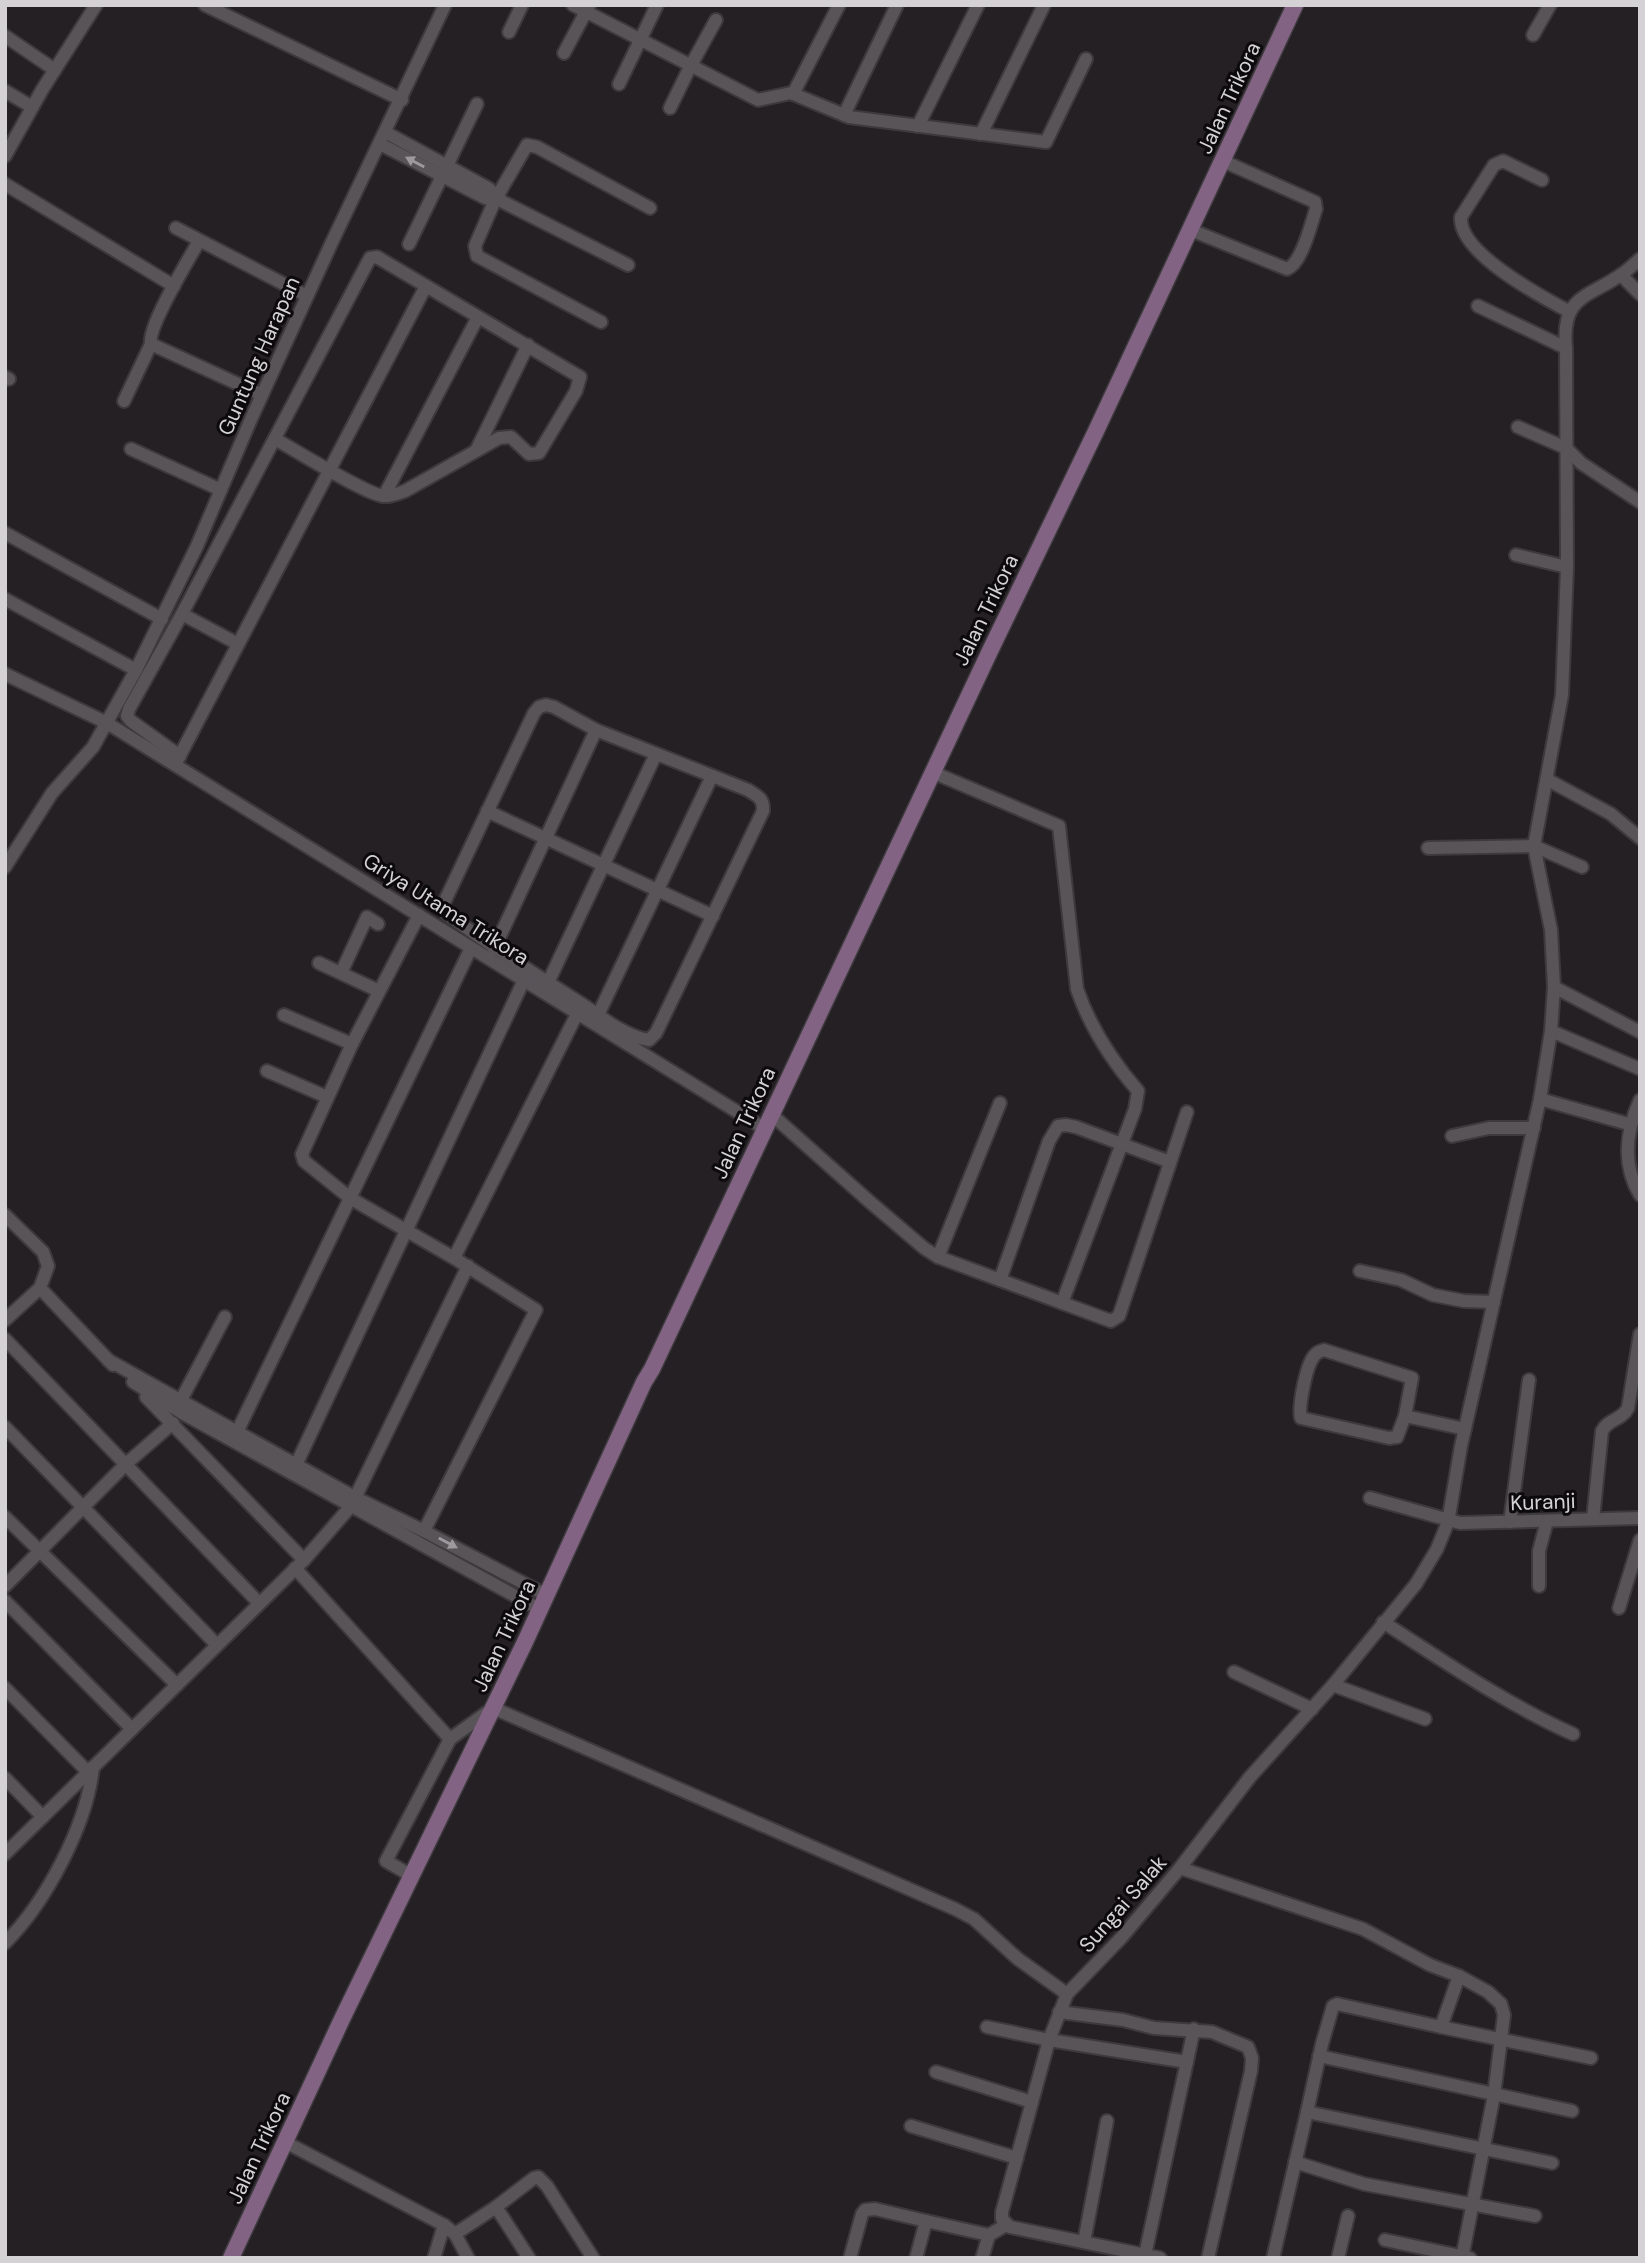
<svg xmlns="http://www.w3.org/2000/svg" width="1645" height="2263" viewBox="0 0 1645 2263" font-family="'DM Sans',sans-serif">
<style>
.lines{fill:none;stroke-linecap:round;stroke-linejoin:round}
.minor-casing{stroke:#3d3a3d;stroke-width:16}
.major-casing{stroke:#3d3a3d;stroke-width:19}
.minor{stroke:#585458;stroke-width:12}
.major{stroke:#836383;stroke-width:16}
.oneway{fill:#9d999d}
.labels{text-anchor:middle;stroke-width:6;stroke-linejoin:round;paint-order:stroke}
.street-label{font-size:21px;fill:#d5d2d5;stroke:#0c0a0c}
</style>
<rect width="100%" height="100%" fill="#242024"/>
<g class="lines">
<defs>
<g id="minor">
<polyline points="205,5 402,100"/>
<polyline points="573,5 758,100 791,93 849,117 1046,142 1086,59"/>
<polyline points="509,32 522,5"/>
<polyline points="1533,35 1550,5"/>
<polyline points="5,36 55,70"/>
<polyline points="564,53 589,6"/>
<polyline points="619,84 657,5"/>
<polyline points="5,91 32,107"/>
<polyline points="793,94 839,5"/>
<polyline points="670,108 690,67 716,20"/>
<polyline points="844,115 897,5"/>
<polyline points="918,126 978,5"/>
<polyline points="385,132 488,188 501,200"/>
<polyline points="981,134 1044,5"/>
<polyline points="380,144 485,198 501,201 628,265"/>
<polyline points="5,156 42,90 96,5"/>
<path d="M1542 180 1503 161 1494 165 1461 217C1458 253 1542 297 1570 312"/>
<polyline points="5,184 174,286"/>
<polyline points="176,228 307,296"/>
<path d="M1191 230 1287 269C1302 263 1311 224 1316 209L1315 202 1223 161"/>
<polyline points="409,244 477,104"/>
<polyline points="1621,275 1640,294"/>
<polyline points="1478,306 1566,348"/>
<polyline points="601,322 477,256 475,246 495,200 527,145 537,147 650,208"/>
<polyline points="151,344 262,395"/>
<polyline points="5,377 9,379"/>
<path d="M124 401 151 344C147 327 189 259 199 241"/>
<polyline points="1518,427 1566,448 1581,463 1640,502"/>
<polyline points="131,449 221,490"/>
<polyline points="477,449 528,345"/>
<polyline points="384,496 478,317"/>
<polyline points="5,533 162,619"/>
<polyline points="1516,555 1567,567"/>
<polyline points="5,599 136,670"/>
<polyline points="182,614 238,644"/>
<polyline points="5,674 107,723 765,1129"/>
<path d="M546 705 554 707 596 730 748 790C758 796 764 799 763 811L656 1033 649 1040C626 1037 601 1017 582 1004 536 975 490 946 446 913L443 905 534 713 539 707Z"/>
<path d="M180 756 131 721 127 716 129 709 182 614 370 258 377 257 580 377 576 391 539 453 529 454 511 437 499 438 405 491C399 493 391 497 384 496 367 495 295 450 275 439"/>
<polyline points="177,761 426,286"/>
<path d="M932 772 1059 826 1077 989C1090 1027 1112 1061 1138 1091L1135 1109 1062 1303"/>
<polyline points="1548,780 1611,814 1640,838"/>
<polyline points="487,811 713,916"/>
<polyline points="1428,848 1534,846 1582,867"/>
<polyline points="5,867 52,793 93,747 136,670 197,546 251,419 332,242 445,5"/>
<polyline points="419,915 352,1044 302,1154 304,1161 350,1198 454,1258 536,1310 424,1531"/>
<polyline points="494,949 596,730"/>
<polyline points="319,963 379,991"/>
<polyline points="341,973 367,917 378,924"/>
<polyline points="1554,987 1640,1032"/>
<polyline points="545,989 656,754"/>
<polyline points="284,1015 352,1044"/>
<polyline points="598,1015 712,776"/>
<polyline points="1551,1031 1640,1069"/>
<polyline points="267,1071 327,1097"/>
<polyline points="1540,1099 1625,1123"/>
<path d="M1640 1100C1626 1131 1622 1165 1640 1195"/>
<polyline points="771,1114 870,1202 924,1248 938,1257 1111,1321 1119,1316 1187,1112"/>
<polyline points="1452,1136 1489,1128 1534,1128"/>
<polyline points="5,1215 43,1252 48,1266 40,1288"/>
<polyline points="938,1257 1000,1103"/>
<polyline points="454,1258 578,1012"/>
<polyline points="1360,1271 1401,1280 1433,1295 1464,1301 1494,1302"/>
<polyline points="1000,1280 1049,1141 1058,1126 1066,1125 1076,1127 1170,1162"/>
<polyline points="5,1320 40,1288 113,1365"/>
<polyline points="5,1339 259,1603"/>
<path d="M1324 1350 1412 1378 1405 1416 1397 1437 1389 1438 1301 1418C1298 1407 1306 1366 1314 1356 1318 1351 1319 1352 1324 1350Z"/>
<polyline points="108,1360 356,1498 424,1531 546,1595"/>
<polyline points="133,1382 182,1413 539,1609"/>
<polyline points="146,1397 304,1560"/>
<polyline points="181,1400 225,1317"/>
<polyline points="1405,1416 1465,1429"/>
<polyline points="5,1427 217,1645"/>
<polyline points="237,1432 471,948"/>
<polyline points="296,1465 524,980"/>
<polyline points="1370,1498 1460,1523 1640,1518"/>
<polyline points="5,1517 177,1685"/>
<path d="M1593 1519 1602 1431C1608 1419 1622 1420 1628 1408L1640 1334"/>
<polyline points="1510,1522 1529,1380"/>
<polyline points="295,1568 450,1739 386,1861 412,1876"/>
<polyline points="5,1586 127,1463 173,1423"/>
<polyline points="1539,1586 1539,1551 1547,1521"/>
<polyline points="5,1601 132,1729"/>
<polyline points="1619,1608 1640,1540"/>
<path d="M1383 1622C1445 1662 1506 1704 1573 1734"/>
<polyline points="1234,1672 1312,1709"/>
<polyline points="1333,1685 1425,1719"/>
<polyline points="5,1688 88,1772"/>
<polyline points="450,1739 493,1708 955,1909 974,1919 1018,1959 1067,1994"/>
<polyline points="5,1778 43,1817"/>
<polyline points="5,1854 304,1560 351,1506 468,1266"/>
<polyline points="1180,1868 1363,1929 1430,1965 1459,1976 1488,1992 1501,2004 1504,2015 1494,2095 1462,2258"/>
<path d="M5 1943C46 1902 87 1825 93 1767"/>
<polyline points="1059,2012 1123,2020 1154,2028 1212,2032 1248,2047 1252,2058 1251,2071 1208,2258"/>
<polyline points="987,2027 1049,2040 1187,2062"/>
<polyline points="1441,2027 1591,2058"/>
<polyline points="1319,2056 1572,2111"/>
<polyline points="936,2072 1032,2102"/>
<polyline points="1307,2112 1322,2044 1333,2006 1337,2004 1441,2027 1459,1976"/>
<polyline points="911,2126 1017,2158"/>
<polyline points="285,2142 444,2225 455,2234 496,2207 534,2178 538,2177 547,2186 593,2258"/>
<polyline points="1295,2162 1364,2184 1535,2216"/>
<polyline points="496,2207 529,2258"/>
<polyline points="455,2234 468,2258"/>
<polyline points="1385,2240 1470,2258"/>
<polyline points="1084,2242 1107,2121"/>
<polyline points="1145,2255 1194,2029"/>
<polyline points="434,2258 444,2225"/>
<polyline points="850,2258 862,2214 865,2210 875,2209 926,2221"/>
<polyline points="916,2258 926,2221 989,2235 1006,2225"/>
<polyline points="982,2258 989,2235"/>
<path d="M1160 2258 1010 2227 1002 2219V2212L1049 2040 1067 1994 1121 1938 1180 1868 1250 1777 1333 1685 1416 1584 1437 1549 1448 1522 1461 1446 1540 1099 1551 1031 1554 987 1551 930 1534 846 1562 695 1567 567 1566 348C1561 295 1588 298 1622 274 1628 270 1634 264 1640 259"/>
<polyline points="1273,2258 1307,2112 1552,2163"/>
<polyline points="1338,2258 1348,2216"/>
</g>
<polyline id="major" points="231,2258 342,2019 525,1642 644,1382 652,1369 989,653 1096,431 1295,5"/>
</defs>
<use href="#minor" class="minor-casing"/>
<use href="#major" class="major-casing"/>
<use href="#minor" class="minor"/>
<use href="#major" class="major"/>
</g>
<defs><path id="oneway-solid" d="M-6-.8H1V-3.2L6.5 0L1 3.2V.8H-6Z" transform="scale(1.75)"/></defs>
<g class="oneway">
<use href="#oneway-solid" transform="translate(415 162) rotate(-152)"/>
<use href="#oneway-solid" transform="translate(448 1543) rotate(28)"/>
</g>
<g class="labels">
<g class="street-label">
<text transform="translate(1229 98) rotate(-65)" y="7">Jalan Trikora</text>
<text transform="translate(259 356) rotate(-66)" y="7">Guntung Harapan</text>
<text transform="translate(986 610) rotate(-64)" y="7">Jalan Trikora</text>
<text transform="translate(446 909) rotate(32)" y="7">Griya Utama Trikora</text>
<text transform="translate(744 1123) rotate(-65)" y="7">Jalan Trikora</text>
<text transform="translate(1543 1502) rotate(-2)" y="7">Kuranji</text>
<text transform="translate(504 1636) rotate(-65)" y="7">Jalan Trikora</text>
<text transform="translate(1123 1904) rotate(-49)" y="7">Sungai Salak</text>
<text transform="translate(259 2148) rotate(-65)" y="7">Jalan Trikora</text>
</g>
</g>
<rect width="1645" height="2263" fill="none" stroke="#d5d2d5" stroke-width="14"/>
</svg>
